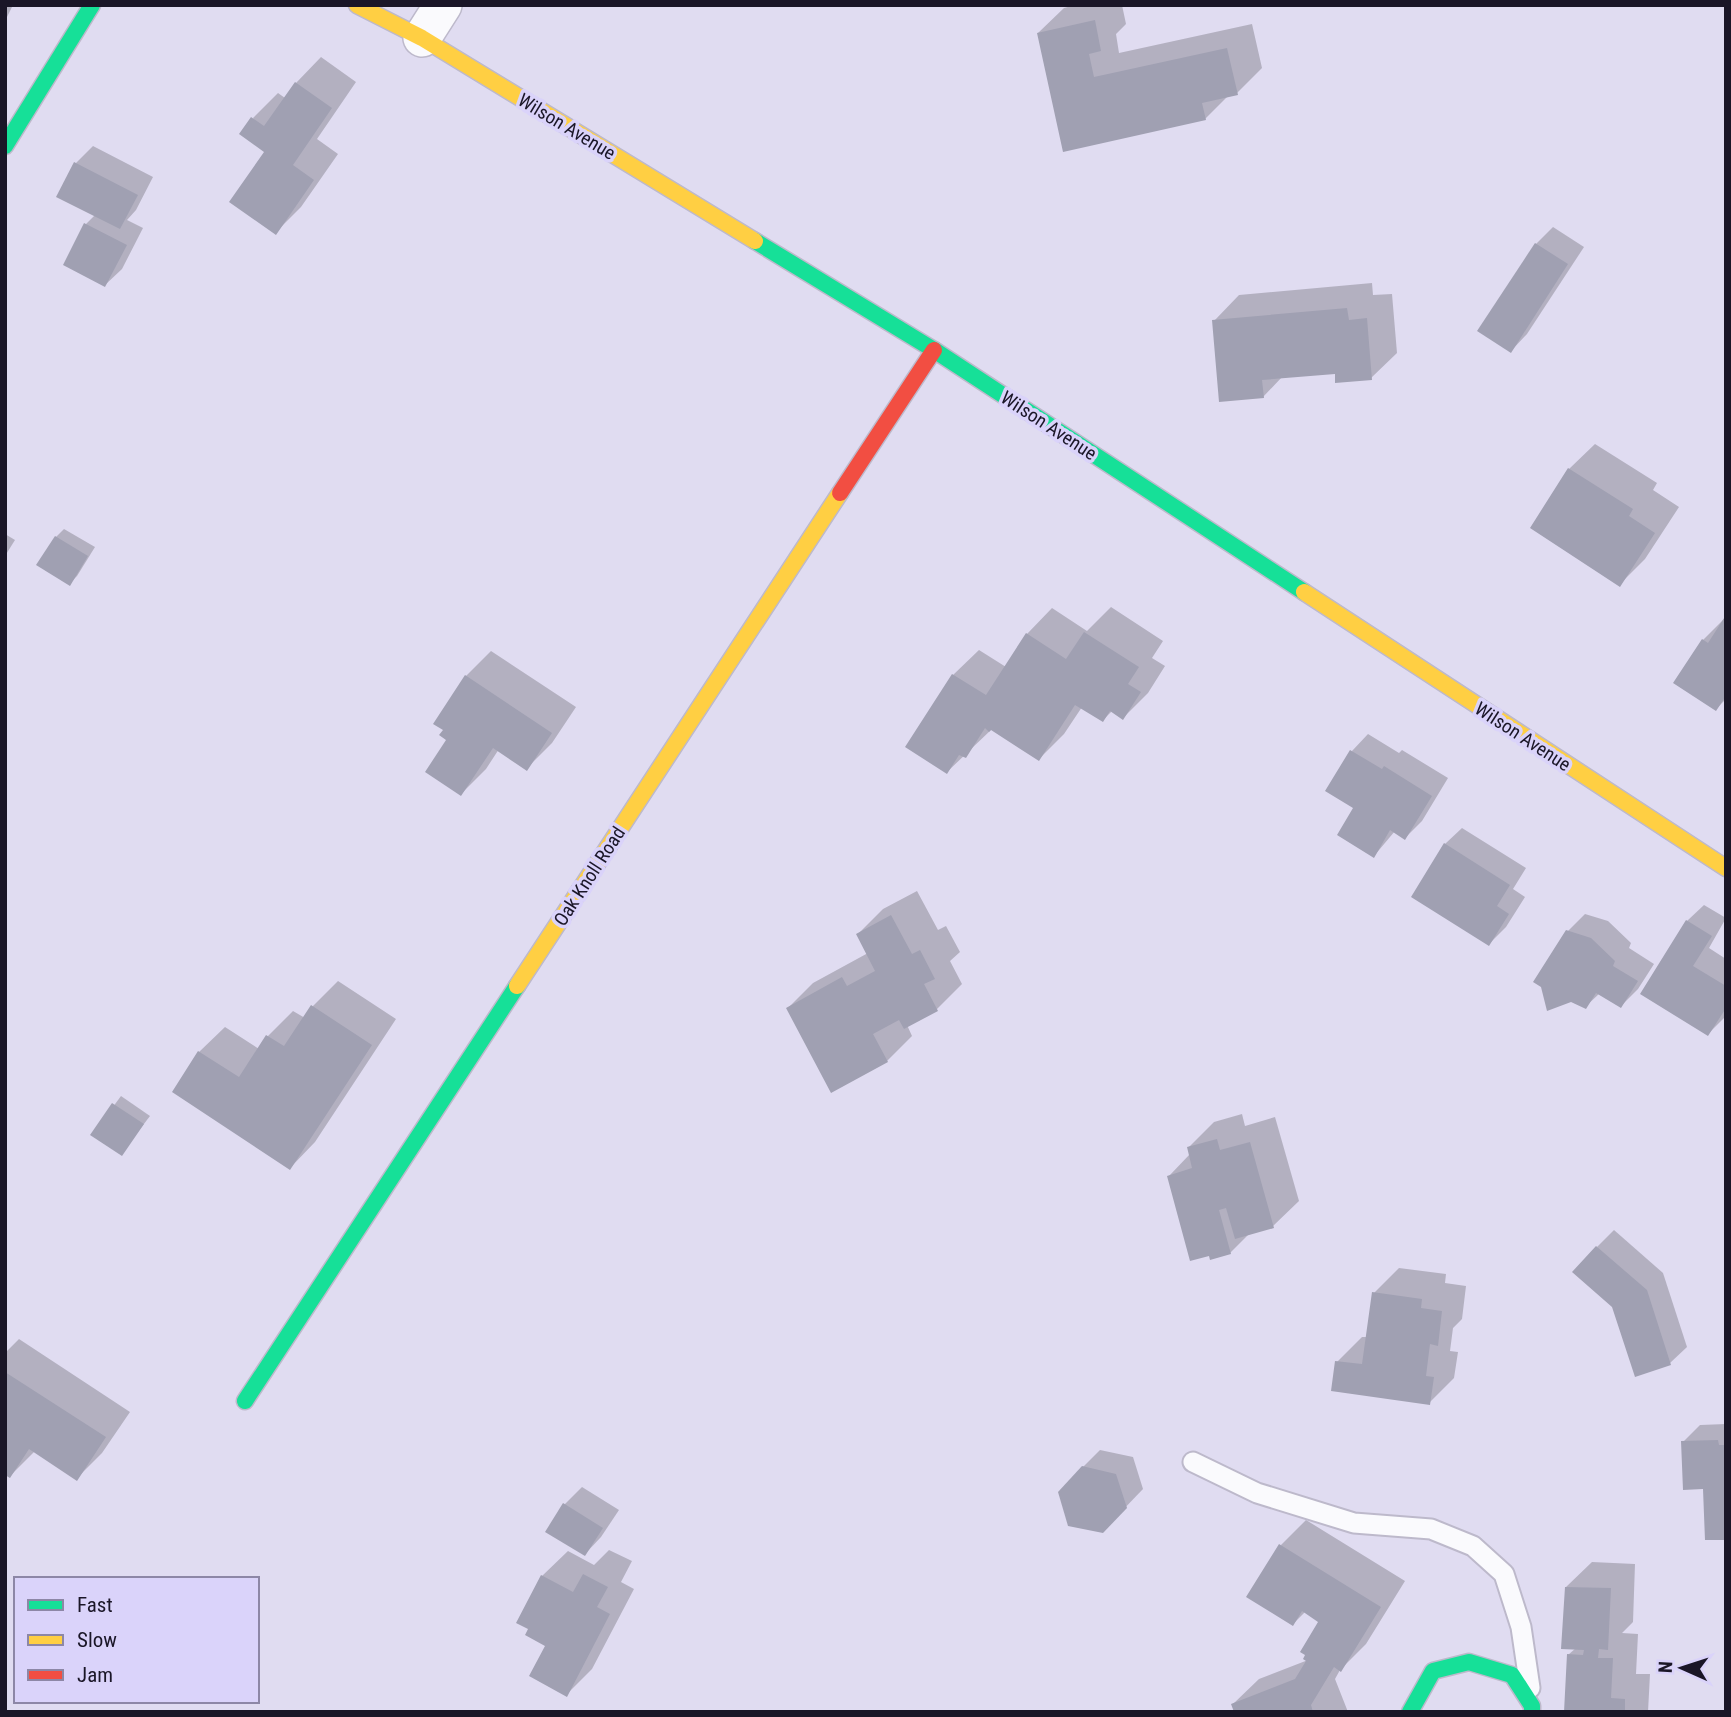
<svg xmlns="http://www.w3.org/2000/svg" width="1731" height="1717" viewBox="0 0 1731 1717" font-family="'Roboto Condensed',sans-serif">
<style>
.shadow{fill:#0003}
.building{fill:#a0a0b2}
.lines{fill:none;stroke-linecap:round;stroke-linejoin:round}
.lane-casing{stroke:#bdb9cb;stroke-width:23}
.street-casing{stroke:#bdb9cb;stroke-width:40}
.fast-casing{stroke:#bdb9cb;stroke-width:19}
.slow-casing{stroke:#bdb9cb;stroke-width:19}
.jam-casing{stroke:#bdb9cb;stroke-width:19}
.lane{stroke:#fafafd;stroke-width:19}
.street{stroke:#fafafd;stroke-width:37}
.fast{stroke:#16e098;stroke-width:16}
.slow{stroke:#ffcf43;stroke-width:16}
.jam{stroke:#f24e42;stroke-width:16}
.labels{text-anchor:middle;stroke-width:7;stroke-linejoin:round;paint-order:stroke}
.street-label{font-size:19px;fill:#1a1627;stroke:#dad3fa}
</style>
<rect width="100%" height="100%" fill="#e0dcf1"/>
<g class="shadow">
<polygon points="5,5 13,5 5,21"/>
<polygon points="1075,5 1122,5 1126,24 1116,34 1119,53 1252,24 1262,68 1237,93 1229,95 1205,119 1064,150 1038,33 1064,8"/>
<polygon points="321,57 356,82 317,139 338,154 301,207 276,232 267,151 253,118 278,93 285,98 296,83"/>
<polygon points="93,146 153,177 136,210 127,220 143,228 122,269 105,285 86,224 95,215 76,163"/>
<polygon points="1553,227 1584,247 1527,334 1511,351 1536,244"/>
<polygon points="1372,283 1373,295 1392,294 1397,353 1371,378 1336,372 1283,376 1263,397 1214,321 1239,295"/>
<polygon points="1595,444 1657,483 1653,490 1679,507 1645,559 1620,584 1532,527 1569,469"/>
<polygon points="64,529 95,547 77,576 69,584 39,565 56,537"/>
<polygon points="5,534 15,540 5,556"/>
<polygon points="1111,607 1163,641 1152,658 1165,666 1148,693 1123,718 1112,711 1103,720 1082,707 1064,734 1039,759 992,729 947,772 953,675 979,650 1006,667 1027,634 1052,608 1087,631"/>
<polygon points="1726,617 1726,699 1716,709 1676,683 1703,640"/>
<polygon points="491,651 576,707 552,743 527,768 499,749 486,769 461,794 445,730 466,676"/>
<polygon points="1368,734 1399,753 1402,750 1448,778 1422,821 1405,838 1395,831 1374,856 1352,751"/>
<polygon points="1462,828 1526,868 1513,889 1525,897 1506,927 1489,944 1445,844"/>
<polygon points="917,891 938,930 946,926 960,952 950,961 962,984 937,1009 907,1025 912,1036 887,1061 788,1008 813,983 868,953 858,934 883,909"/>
<polygon points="1704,905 1726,918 1709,948 1726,959 1726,1016 1708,1034 1643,994 1687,921"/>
<polygon points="1585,914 1608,921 1631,943 1629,948 1654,964 1638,989 1621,1006 1600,993 1585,1007 1568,931"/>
<polygon points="338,981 396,1019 315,1142 290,1168 199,1052 225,1027 259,1049 268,1036 293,1011 305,1018 313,1006"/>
<polygon points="121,1096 150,1116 121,1154 93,1134"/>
<polygon points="1242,1114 1245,1126 1275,1117 1299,1201 1273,1226 1250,1233 1230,1253 1169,1176 1190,1154 1189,1147 1214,1122"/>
<polygon points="1614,1230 1663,1273 1687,1347 1670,1363 1597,1247"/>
<polygon points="1399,1268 1446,1274 1445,1283 1466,1286 1462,1319 1453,1328 1450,1351 1458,1352 1454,1378 1429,1403 1337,1362 1362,1337 1368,1337 1374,1293"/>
<polygon points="19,1339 130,1412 102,1453 77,1478 35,1451 10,1476 5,1473 5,1353"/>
<polygon points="1726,1424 1726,1538 1683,1442 1700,1425"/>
<polygon points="1100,1450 1133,1457 1143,1489 1119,1514 1083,1467"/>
<polygon points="582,1487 619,1510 601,1537 585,1554 548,1531 565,1504"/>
<polygon points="1306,1520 1405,1581 1366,1644 1340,1670 1335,1679 1348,1712 1236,1712 1233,1704 1259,1679 1308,1660 1321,1621 1305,1612 1293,1624 1281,1545"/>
<polygon points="609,1550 632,1561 621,1582 634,1589 592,1669 567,1694 547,1645 530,1629 542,1576 568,1551 594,1565"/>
<polygon points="1592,1562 1635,1564 1633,1622 1622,1633 1638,1634 1636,1674 1650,1674 1648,1712 1566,1712 1568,1655 1576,1648 1566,1587"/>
</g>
<g class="building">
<polygon points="1095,20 1101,51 1089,54 1094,77 1227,48 1238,95 1202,103 1206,120 1063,152 1037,33"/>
<polygon points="295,82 332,108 293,165 314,180 276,235 229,202 264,152 239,134 251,117 264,126"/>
<polygon points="74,162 138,195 120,229 56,197"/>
<polygon points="84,223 127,245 105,287 63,265"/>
<polygon points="1535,243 1568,264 1511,353 1477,331"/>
<polygon points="1347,308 1349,320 1367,318 1372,380 1335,383 1335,374 1262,380 1264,398 1219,402 1212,320"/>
<polygon points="1568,468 1633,509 1629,516 1655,533 1620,587 1530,528"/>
<polygon points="55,536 88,556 70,586 36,565"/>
<polygon points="1726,615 1726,696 1716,711 1673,683 1702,639 1708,643"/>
<polygon points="1084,632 1139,667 1128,684 1141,692 1123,720 1110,711 1103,722 1075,705 1039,761 991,730 989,732 985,728 966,758 959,755 947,774 905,747 952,674 986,695 1026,633 1066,659"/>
<polygon points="465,675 552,733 527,771 493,748 461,796 425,772 446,740 439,735 443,730 433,724"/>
<polygon points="1350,750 1382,769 1384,766 1432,796 1405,840 1390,830 1374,858 1337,835 1353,808 1325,791"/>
<polygon points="1444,843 1510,885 1497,906 1509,914 1489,946 1411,897"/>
<polygon points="891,915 912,954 920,950 935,979 924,984 938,1011 904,1029 899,1020 873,1034 888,1062 831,1093 786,1008 842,977 847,986 875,971 856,934"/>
<polygon points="1686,920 1712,936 1693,966 1726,986 1726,1008 1708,1036 1640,994"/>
<polygon points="1566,930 1591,938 1615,961 1613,966 1638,981 1621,1008 1596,993 1586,1009 1571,1002 1547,1011 1541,987 1533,982"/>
<polygon points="311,1005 372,1045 290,1170 172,1092 198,1051 239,1077 266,1035 284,1046"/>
<polygon points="112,1103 144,1124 122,1156 90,1135"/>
<polygon points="1217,1139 1220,1150 1250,1142 1274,1228 1235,1239 1226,1208 1219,1210 1231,1254 1210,1260 1209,1256 1190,1261 1167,1176 1192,1168 1187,1147"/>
<polygon points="1596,1246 1647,1290 1671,1365 1635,1377 1612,1307 1572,1272"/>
<polygon points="1372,1292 1422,1299 1421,1308 1442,1311 1438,1346 1430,1344 1426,1376 1434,1377 1430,1405 1331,1391 1335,1361 1362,1364"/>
<polygon points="5,1372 106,1437 77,1481 29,1449 10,1478 5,1475"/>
<polygon points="1718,1440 1719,1445 1726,1445 1726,1540 1705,1540 1703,1489 1683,1490 1681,1441"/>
<polygon points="1082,1466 1116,1474 1127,1508 1103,1533 1068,1526 1058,1492"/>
<polygon points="563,1503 603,1528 585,1556 545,1532"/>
<polygon points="1279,1544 1381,1607 1341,1672 1334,1667 1311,1705 1313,1712 1234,1712 1231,1704 1295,1679 1306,1661 1303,1659 1305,1655 1300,1652 1318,1622 1302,1611 1293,1626 1246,1597"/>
<polygon points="583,1574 608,1587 597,1607 610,1614 567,1697 529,1676 545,1646 525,1635 528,1629 516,1623 541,1575 573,1592"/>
<polygon points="1565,1587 1611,1588 1608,1650 1599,1649 1598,1658 1613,1658 1611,1698 1625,1699 1625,1712 1564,1712 1567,1654 1583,1655 1584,1650 1561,1649"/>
</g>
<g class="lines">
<defs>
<polyline id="lane" points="1193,1462 1257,1493 1354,1523 1431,1529 1473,1546 1504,1574 1521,1627 1530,1688"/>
<polyline id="street" points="422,38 443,5"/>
<g id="fast">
<polyline points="5,146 92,5"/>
<polyline points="755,241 934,350 1304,592"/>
<polyline points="245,1401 517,986"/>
<polyline points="1410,1712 1433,1671 1469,1662 1512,1675 1532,1706 1532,1712"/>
</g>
<g id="slow">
<polyline points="357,5 422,38 755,241"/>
<polyline points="1304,592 1726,868"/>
<polyline points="517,986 840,493"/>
</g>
<polyline id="jam" points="840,493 934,350"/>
</defs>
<use href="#lane" class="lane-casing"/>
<use href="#street" class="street-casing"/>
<use href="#fast" class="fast-casing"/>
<use href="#slow" class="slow-casing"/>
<use href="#jam" class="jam-casing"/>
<use href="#lane" class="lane"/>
<use href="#street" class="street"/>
<use href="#fast" class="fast"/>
<use href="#slow" class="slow"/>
<use href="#jam" class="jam"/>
</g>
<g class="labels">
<g class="street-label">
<text transform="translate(567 126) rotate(31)" y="7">Wilson Avenue</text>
<text transform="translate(1049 425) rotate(33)" y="7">Wilson Avenue</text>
<text transform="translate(1523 736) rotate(33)" y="7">Wilson Avenue</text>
<text transform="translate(589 876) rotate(-57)" y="7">Oak Knoll Road</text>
</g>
</g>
<rect width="1731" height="1717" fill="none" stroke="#1a1627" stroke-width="14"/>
<rect x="14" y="1577" width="245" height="126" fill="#dad3fa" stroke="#8d87a6" stroke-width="2"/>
<rect x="28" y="1600" width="35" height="10" fill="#16e098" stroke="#8d87a6" stroke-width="2"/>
<text x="77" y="1612" font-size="21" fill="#1a1627">Fast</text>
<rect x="28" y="1635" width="35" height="10" fill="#ffcf43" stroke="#8d87a6" stroke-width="2"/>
<text x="77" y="1647" font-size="21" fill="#1a1627">Slow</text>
<rect x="28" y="1670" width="35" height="10" fill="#f24e42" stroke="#8d87a6" stroke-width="2"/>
<text x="77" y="1682" font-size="21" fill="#1a1627">Jam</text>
<g transform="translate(1682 1668) rotate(273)" stroke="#dad3fa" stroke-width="5" paint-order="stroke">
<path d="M0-5L12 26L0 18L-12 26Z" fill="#1a1627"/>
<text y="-10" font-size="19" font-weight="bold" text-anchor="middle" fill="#1a1627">N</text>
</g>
</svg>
